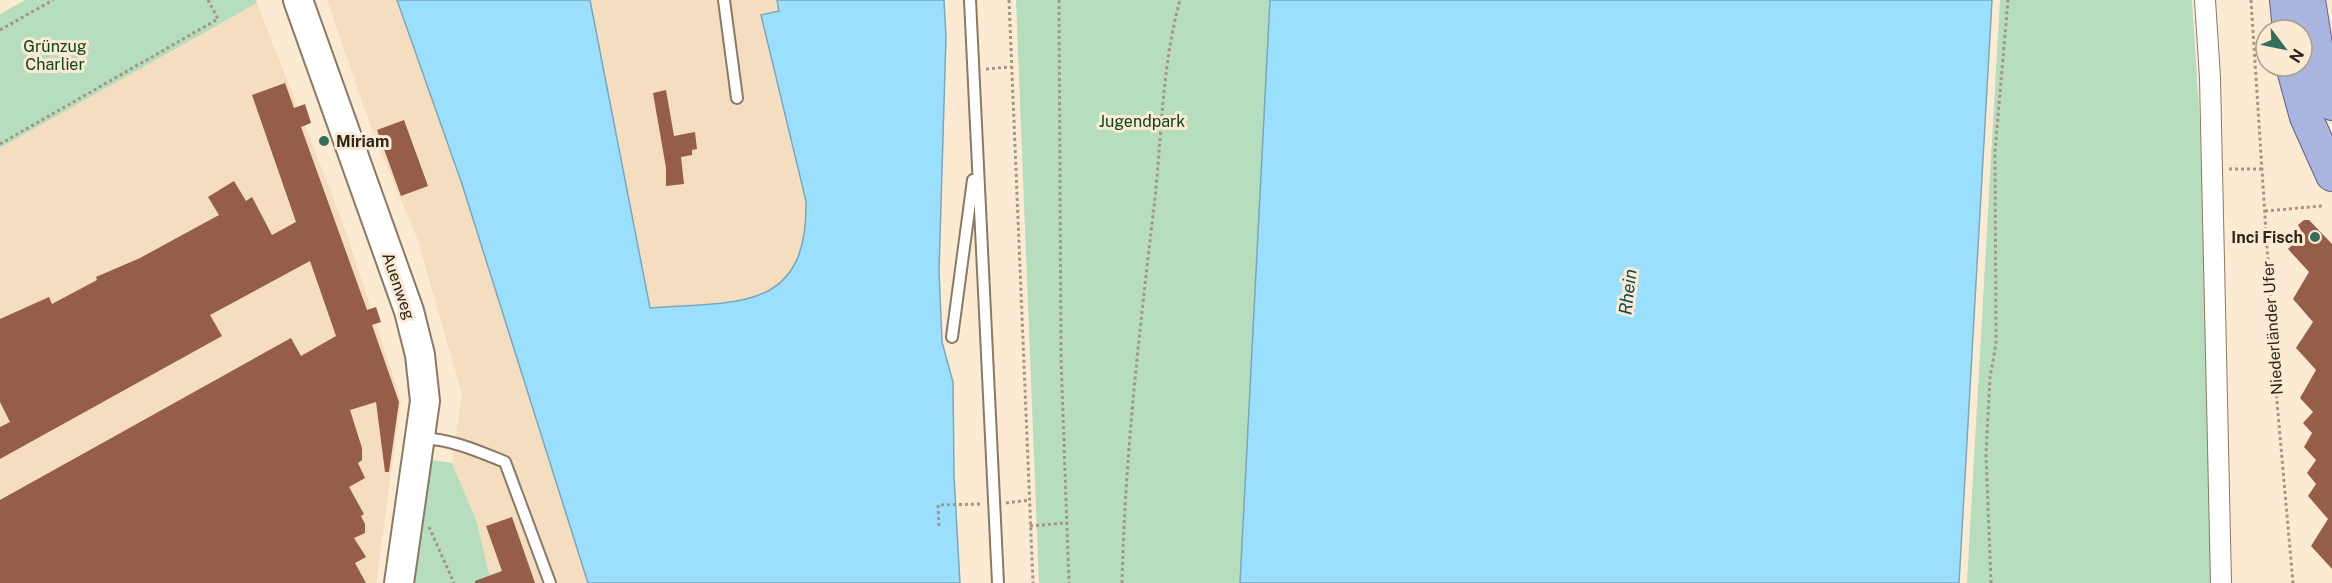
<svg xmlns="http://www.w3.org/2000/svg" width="2332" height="583" viewBox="0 0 2332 583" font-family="'Public Sans',sans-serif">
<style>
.built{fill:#f5ddbf}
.green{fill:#b6ddbd}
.water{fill:#9bdffe;stroke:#7aa8ba;stroke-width:1.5}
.building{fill:#965d49}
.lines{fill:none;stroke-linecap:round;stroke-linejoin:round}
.lane-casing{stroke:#8a7964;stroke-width:14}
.street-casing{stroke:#8a7964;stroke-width:22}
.secondary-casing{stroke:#8a7964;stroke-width:32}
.primary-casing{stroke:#59628d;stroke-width:34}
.path{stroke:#a49684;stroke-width:3;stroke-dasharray:3 3;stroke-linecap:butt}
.lane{stroke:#fff;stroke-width:10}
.street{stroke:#fff;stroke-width:20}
.secondary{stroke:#fff;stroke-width:28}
.primary{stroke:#a9b5df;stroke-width:32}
.poi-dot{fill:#33705b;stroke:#fdead2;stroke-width:2}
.labels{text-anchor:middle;stroke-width:6;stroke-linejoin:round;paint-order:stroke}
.park-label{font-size:16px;fill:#08451e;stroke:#fdead2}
.poi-label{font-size:16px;font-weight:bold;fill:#2d261d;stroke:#fdead2;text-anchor:start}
.street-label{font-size:16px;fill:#2d261d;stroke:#fdead2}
.water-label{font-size:18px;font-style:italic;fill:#0c475c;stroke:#fdead2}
</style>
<rect width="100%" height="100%" fill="#fdead2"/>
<g class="built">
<polygon points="327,0 397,0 462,184 588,583 491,583 477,522 452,463 462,394 417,238 374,136"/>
<polygon points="590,0 777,0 779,11 761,16 806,201 807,225 799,259 778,286 764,295 739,301 650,308"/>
<polygon points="257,3 343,223 401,400 376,583 0,583 0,148"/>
</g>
<g class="green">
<polygon points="25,0 256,0 257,3 0,148 0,14"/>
<polygon points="1016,0 1270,0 1240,583 1039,583"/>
<polygon points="2000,0 2192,0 2200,126 2213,583 1967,583"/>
<polygon points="430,460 452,463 477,522 491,583 406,583"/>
</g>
<g class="water">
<path d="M397 0H590L650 308C736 301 808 314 806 201L761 15 779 11 777 0H944L946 37 939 271 942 342 953 382 954 476 960 583H588L462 184Z"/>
<polygon points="1270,0 1992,0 1959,583 1240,583"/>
</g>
<g class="building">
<polygon points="285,83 294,108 305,104 311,123 301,127 367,310 376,307 381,322 372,325 399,402 389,472 385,472 376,402 350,410 362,448 362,460 358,463 365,478 349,487 364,514 361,516 365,524 365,533 354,538 366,557 355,563 366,583 0,583 0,500 291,338 301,356 336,336 310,261 210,315 222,336 0,459 0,427 10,422 0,402 0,319 49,297 52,304 97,280 96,277 140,258 219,215 208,197 234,181 246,201 252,197 272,235 296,222 252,95"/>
<polygon points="666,90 674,136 695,132 697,149 692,150 692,155 681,157 684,184 666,186 666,168 653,93"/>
<polygon points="404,120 428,186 401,196 377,130"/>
<polygon points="2304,220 2309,220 2332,244 2332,569 2311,546 2328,519 2308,496 2316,484 2307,473 2316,460 2304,447 2312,433 2303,423 2313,412 2300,398 2316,370 2296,348 2313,322 2293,299 2309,272 2288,249 2303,234 2298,225"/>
<polygon points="512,517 535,583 475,583 475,581 502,571 486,526"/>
</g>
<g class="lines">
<defs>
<g id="lane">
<polyline points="724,0 737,98"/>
<polyline points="970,0 998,583"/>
<polyline points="952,337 973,180"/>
<path d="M421 438C451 439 478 451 505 462L550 583"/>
</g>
<polyline id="street" points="2205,0 2210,78 2221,583"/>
<polyline id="secondary" points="298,0 409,311 420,355 425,401 399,583"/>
<g id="primary">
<polyline points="2286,0 2289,30"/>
<polyline points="2309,0 2318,57 2332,104"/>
<polyline points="2292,66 2306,117 2332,175"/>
</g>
</defs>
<use href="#lane" class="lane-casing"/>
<use href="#street" class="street-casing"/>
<use href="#secondary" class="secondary-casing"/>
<use href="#primary" class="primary-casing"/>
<g class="path">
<polyline points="1009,0 1033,583"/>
<polyline points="1059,0 1061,359 1069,583"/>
<polyline points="2251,0 2277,402 2293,583"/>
<polyline points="0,30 53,0"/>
<polyline points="986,69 1011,67"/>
<polyline points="0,144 218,19 208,0"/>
<polyline points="2229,169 2262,169"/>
<polyline points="2265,211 2322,206"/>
<polyline points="1006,503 1029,500"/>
<polyline points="939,526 938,505 982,504"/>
<polyline points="1030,526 1067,523"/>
<polyline points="429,527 454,583"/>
<path d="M1122 583C1125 454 1140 326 1155 198 1162 132 1162 65 1180 0"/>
<polyline points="1991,583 1986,454 1990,377 1996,344 1995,151 2008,0"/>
</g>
<use href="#lane" class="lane"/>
<use href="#street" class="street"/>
<use href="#secondary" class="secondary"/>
<use href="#primary" class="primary"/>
</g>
<g class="poi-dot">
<circle cx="324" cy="141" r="6"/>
<circle cx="2315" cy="237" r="6"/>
</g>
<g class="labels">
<g class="park-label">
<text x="55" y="52">Grünzug<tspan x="55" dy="18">Charlier</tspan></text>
<text x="1142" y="127">Jugendpark</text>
</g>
<g class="poi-label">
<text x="336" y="147">Miriam</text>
<text x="2303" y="243" text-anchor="end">Inci Fisch</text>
</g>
<g class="street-label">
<text transform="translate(399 286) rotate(71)" y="6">Auenweg</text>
<text transform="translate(2272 328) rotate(-94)" y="6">Niederländer Ufer</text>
</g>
<g class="water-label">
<text transform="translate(1628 292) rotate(-83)" y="6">Rhein</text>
</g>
</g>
<g transform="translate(2284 48) rotate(122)"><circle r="28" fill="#fdead2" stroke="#aa9c8a" stroke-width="1.5"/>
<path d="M0-4.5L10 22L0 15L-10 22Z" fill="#33705b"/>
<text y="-9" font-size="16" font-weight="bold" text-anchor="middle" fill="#2d261d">N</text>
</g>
</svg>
